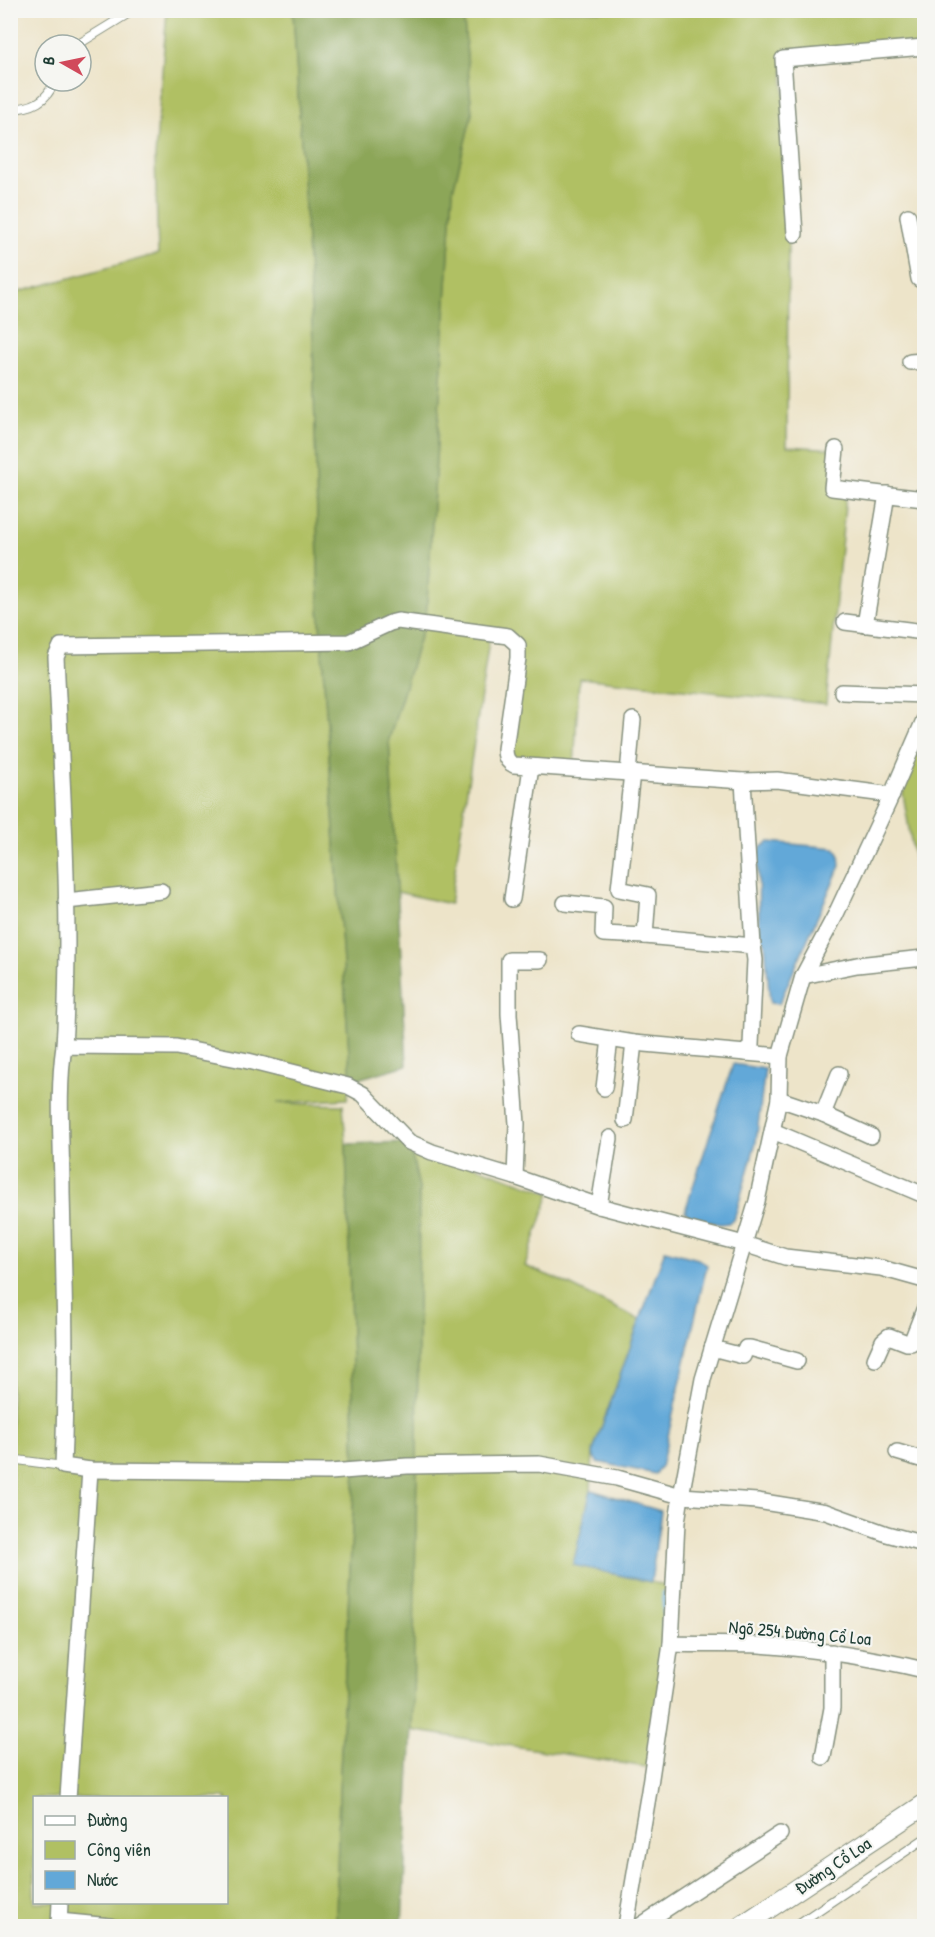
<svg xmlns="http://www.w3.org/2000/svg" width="935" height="1937" viewBox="0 0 935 1937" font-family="'Patrick Hand',sans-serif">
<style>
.green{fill:#b0c063;stroke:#687e4c;stroke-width:1.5;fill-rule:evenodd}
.forest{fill:#8ca659;stroke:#567246;stroke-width:1.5}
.water{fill:#62a8d8;stroke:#407286;stroke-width:1.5}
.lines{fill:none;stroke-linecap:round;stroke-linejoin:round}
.stream{stroke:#62a8d8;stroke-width:4.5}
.service-casing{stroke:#86907e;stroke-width:10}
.minor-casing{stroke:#86907e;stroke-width:18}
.tertiary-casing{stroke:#86907e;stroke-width:22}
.service{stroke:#fff;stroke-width:8}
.minor{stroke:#fff;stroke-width:15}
.tertiary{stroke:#fff;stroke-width:20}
.labels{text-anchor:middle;stroke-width:4.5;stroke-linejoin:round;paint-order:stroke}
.street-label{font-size:18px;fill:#1f3d34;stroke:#f6f6f2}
</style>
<rect width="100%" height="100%" fill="#f6f6f2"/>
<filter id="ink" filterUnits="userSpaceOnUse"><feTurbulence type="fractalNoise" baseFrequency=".0167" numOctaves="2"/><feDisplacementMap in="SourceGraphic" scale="12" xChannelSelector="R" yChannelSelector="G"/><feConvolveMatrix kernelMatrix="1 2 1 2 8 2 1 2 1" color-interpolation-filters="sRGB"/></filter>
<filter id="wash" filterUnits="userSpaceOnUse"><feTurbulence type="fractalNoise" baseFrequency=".008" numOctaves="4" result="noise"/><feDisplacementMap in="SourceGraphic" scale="24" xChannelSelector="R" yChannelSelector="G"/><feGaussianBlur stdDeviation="1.35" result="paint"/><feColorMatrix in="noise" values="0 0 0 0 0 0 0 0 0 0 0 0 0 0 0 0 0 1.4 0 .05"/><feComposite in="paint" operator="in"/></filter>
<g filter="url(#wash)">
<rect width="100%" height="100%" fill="#ede4c9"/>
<g class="green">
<path d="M167 11H293L313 339 319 606 351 1081 347 1099 277 1103 343 1105 346 1144 355 1470 339 1793 336 1926H11V294L158 254 155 157ZM34 1798H226V1902H34Z"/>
<polygon points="463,11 924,11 924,47 783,59 788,238 787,446 836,449 832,488 846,495 826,704 579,678 574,769 509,763 514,640 490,634 450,904 397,892 389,739 426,617 453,190 472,114"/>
<polygon points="924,719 924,917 900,776"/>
<polygon points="409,1142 550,1193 525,1266 557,1279 640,1320 593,1451 591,1490 573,1565 674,1587 652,1768 411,1730 417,1466 419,1188"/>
</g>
<g class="forest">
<polygon points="293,11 463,11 472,114 453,190 426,617 389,739 407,1065 351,1081 319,606 313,339"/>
<polygon points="409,1142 419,1188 417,1466 413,1707 402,1926 336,1926 339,1793 355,1470 346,1144"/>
</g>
<g class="water">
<polygon points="769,842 835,848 839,854 840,866 779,1004 770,1003 765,943 759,934 758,855 761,847"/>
<path d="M733 1064 765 1069 756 1142 734 1220C723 1229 702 1219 689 1216L685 1211Z"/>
<polygon points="665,1250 698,1259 707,1265 661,1467 655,1474 598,1462 594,1458 593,1451"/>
<polygon points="591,1490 661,1511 651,1582 573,1565"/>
</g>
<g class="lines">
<polyline class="stream" points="664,1593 664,1630"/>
</g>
</g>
<g filter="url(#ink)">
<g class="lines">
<defs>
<g id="service">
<polyline points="77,45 134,10"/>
<path d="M10 109C33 108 46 102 55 81"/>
<polyline points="10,1459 63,1466"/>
<polyline points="795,1926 924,1839"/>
</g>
<g id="minor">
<polyline points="908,216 919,279 924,279"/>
<polyline points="795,234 783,59 924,47"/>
<polyline points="910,362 924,361"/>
<polyline points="836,449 832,488 924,499"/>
<polyline points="845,622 924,632"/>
<polyline points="865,625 887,494"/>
<polyline points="842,692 924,695"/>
<polyline points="628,773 633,720"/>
<polyline points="632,773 619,889 648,895 645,936"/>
<polyline points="743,781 753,946"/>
<polyline points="512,899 531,767"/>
<polyline points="66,901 161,891"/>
<polyline points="565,903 604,907 603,934 645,936 753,946 755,960 751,1045 746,1053 634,1043 579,1034"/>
<polyline points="803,976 857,965 924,958"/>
<path d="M64 1046C72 917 62 786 56 657L61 646 349 642 390 623 398 621 508 636 518 645V658L505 749C505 757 507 762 514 765L743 781 777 780 892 795"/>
<polyline points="746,1053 780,1056"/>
<polyline points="604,1088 610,1039"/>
<polyline points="779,1099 823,1114 871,1136"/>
<polyline points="823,1114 839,1074"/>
<polyline points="625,1120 634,1043"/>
<polyline points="773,1131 924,1195"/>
<polyline points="515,1177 517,1124 509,1014 509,960 540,960"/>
<polyline points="599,1206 610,1138"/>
<path d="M924 1280 881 1268 785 1257 744 1244 599 1206 515 1177 432 1152 409 1142 363 1094 348 1086 248 1061 176 1047 64 1046C57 1094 62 1144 62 1192 64 1283 67 1375 63 1466L90 1470 330 1472 407 1466 539 1464 617 1478 681 1496 757 1501 826 1512 887 1534 924 1544"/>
<polyline points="712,1348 743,1356 746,1348 750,1348 797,1361"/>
<polyline points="875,1359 883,1341 889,1336 907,1343 911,1343 924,1310"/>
<polyline points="897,1452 924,1460"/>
<path d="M671 1644C700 1645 730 1644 759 1645 815 1649 870 1657 924 1670"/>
<polyline points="823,1757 832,1708 832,1652"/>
<polyline points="68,1798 90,1470"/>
<polyline points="59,1921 110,1926"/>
<polyline points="59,1926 60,1902"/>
<polyline points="626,1926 649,1791 671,1644 677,1522 681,1496 703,1379 757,1201 779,1099 780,1056 803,976 835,916 889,801 924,720"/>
<polyline points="640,1926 780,1834"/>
</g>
<polyline id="tertiary" points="742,1926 924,1805"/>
</defs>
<use href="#service" class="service-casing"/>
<use href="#minor" class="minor-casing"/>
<use href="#tertiary" class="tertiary-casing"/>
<use href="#service" class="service"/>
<use href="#minor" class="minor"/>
<use href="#tertiary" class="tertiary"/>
</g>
</g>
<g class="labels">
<g class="street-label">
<text transform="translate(800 1633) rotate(5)" y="6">Ngõ 254 Đường Cổ Loa</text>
<text transform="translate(833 1866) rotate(-34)" y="6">Đường Cổ Loa</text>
</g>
</g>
<rect width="935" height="1937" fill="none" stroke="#f6f6f2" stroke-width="36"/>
<rect x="33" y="1796" width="195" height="108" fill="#f6f6f2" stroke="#a0aca6" stroke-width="1.5"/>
<rect x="45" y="1816" width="30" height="9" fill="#ffffff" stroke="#a0aca6" stroke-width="1.5"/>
<text x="87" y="1826" font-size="18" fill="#1f3d34">Đường</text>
<rect x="45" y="1841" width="30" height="18" fill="#b0c063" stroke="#a0aca6" stroke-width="1.5"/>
<text x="87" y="1856" font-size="18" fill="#1f3d34">Công viên</text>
<rect x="45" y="1871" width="30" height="18" fill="#62a8d8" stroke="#a0aca6" stroke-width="1.5"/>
<text x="87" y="1886" font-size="18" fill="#1f3d34">Nước</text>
<g transform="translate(63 63) rotate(279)"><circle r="28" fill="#f6f6f2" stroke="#a0aca6" stroke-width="1.5"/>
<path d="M0-4.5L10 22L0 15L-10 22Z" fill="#d1495b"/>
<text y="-9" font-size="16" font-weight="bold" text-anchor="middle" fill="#1f3d34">B</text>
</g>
</svg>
